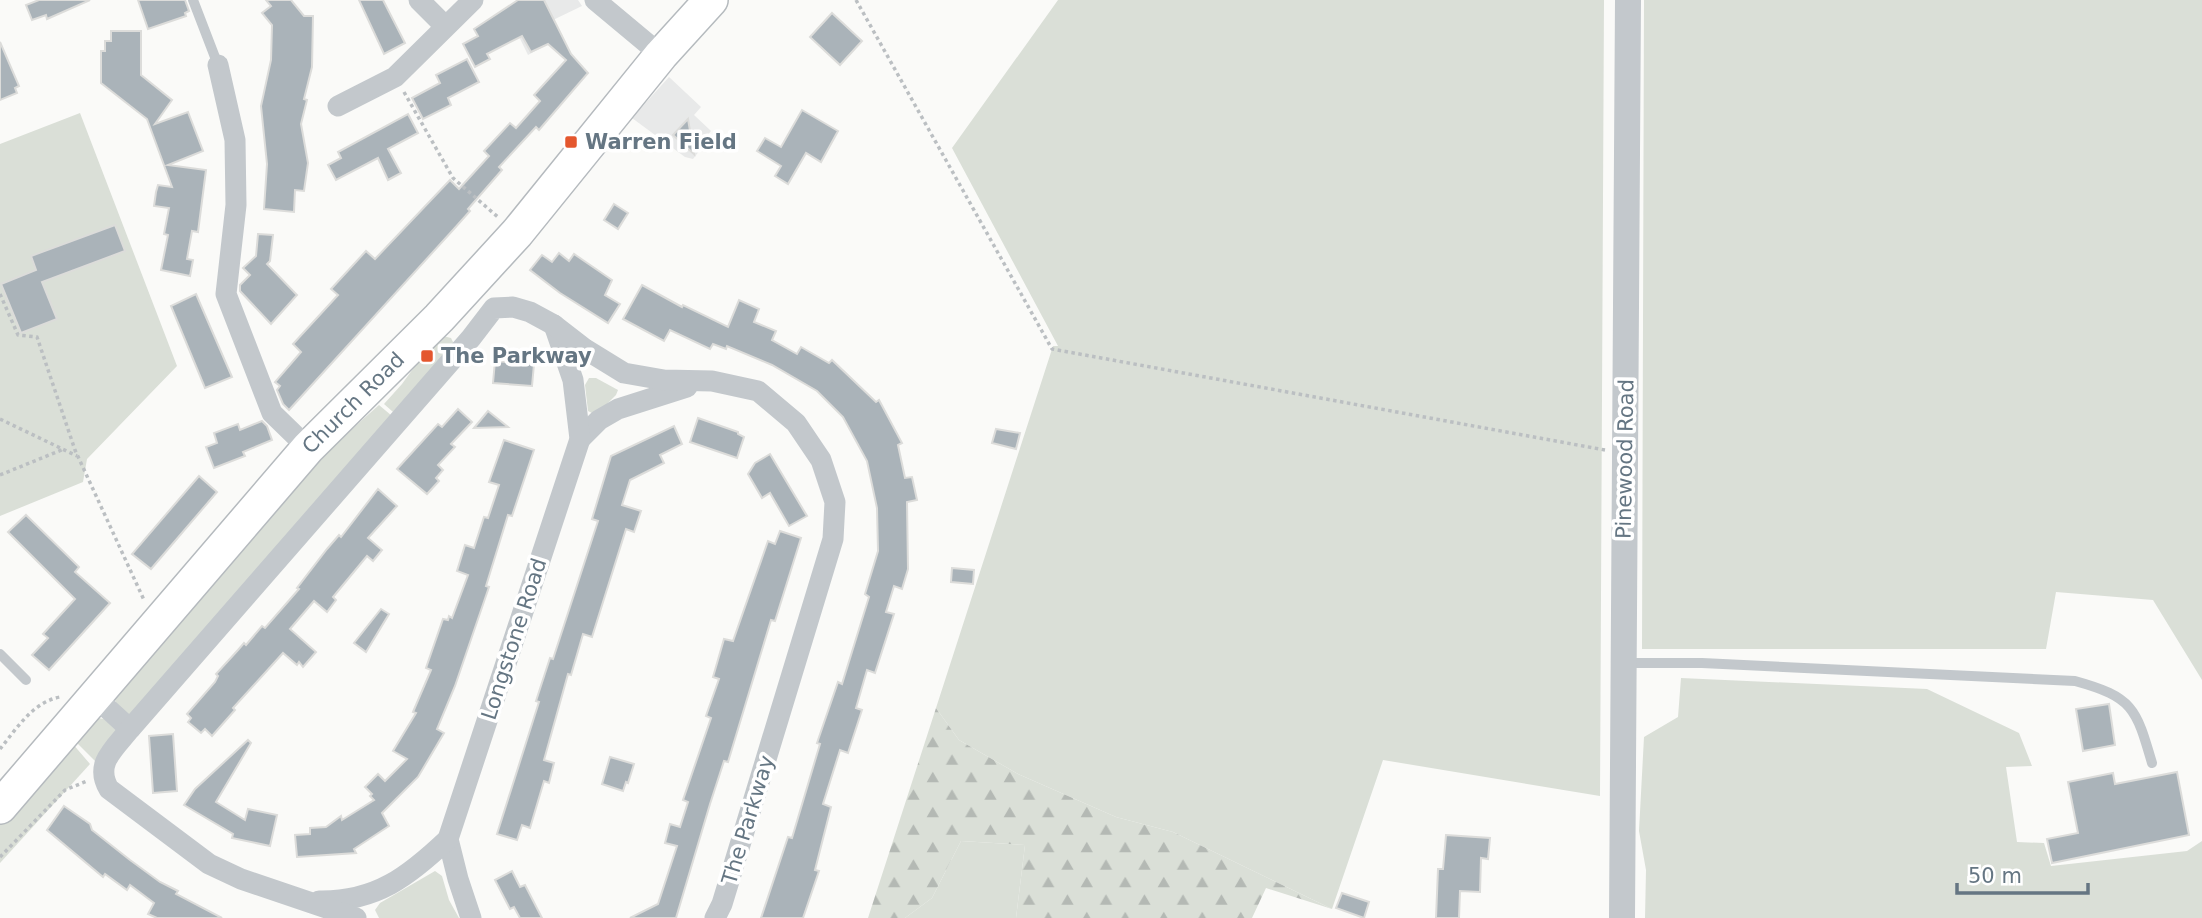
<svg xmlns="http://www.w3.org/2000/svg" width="2202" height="918" viewBox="0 0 2202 918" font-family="'DejaVu Sans',sans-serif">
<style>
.built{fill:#e8e9e9}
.green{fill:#dadfd7}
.forest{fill:url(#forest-firs)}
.building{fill:#aab3b9;stroke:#dcdcda;stroke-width:2}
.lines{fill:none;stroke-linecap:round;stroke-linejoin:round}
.primary-casing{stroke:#b5babe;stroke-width:36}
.path{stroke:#bbbfc2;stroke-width:3.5;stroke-dasharray:3.5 3.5;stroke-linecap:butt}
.service{stroke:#c3c8cc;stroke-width:10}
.minor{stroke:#c3c8cc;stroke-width:21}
.tertiary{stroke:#c3c8cc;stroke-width:26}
.primary{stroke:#fff;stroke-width:33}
.poi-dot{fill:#e4572e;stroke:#fff;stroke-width:2.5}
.labels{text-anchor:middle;stroke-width:7;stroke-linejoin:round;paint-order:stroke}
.poi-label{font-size:21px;font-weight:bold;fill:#657683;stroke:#fff;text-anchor:start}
.street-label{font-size:21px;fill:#657683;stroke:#fff}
</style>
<defs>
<pattern id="forest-firs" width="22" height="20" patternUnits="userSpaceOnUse" patternTransform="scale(1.75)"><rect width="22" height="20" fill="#dadfd7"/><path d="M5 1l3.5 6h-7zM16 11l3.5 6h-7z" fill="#b4b9b4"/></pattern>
</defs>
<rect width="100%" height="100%" fill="#fafaf8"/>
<g class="built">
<polygon points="518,0 578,0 582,6 553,20 563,36 528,55 505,8"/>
<polygon points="669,77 701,107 694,115 711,131 701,143 700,150 693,159 685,157 632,118"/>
</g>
<g class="green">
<polygon points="1058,0 1604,0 1600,796 1383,760 1332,909 1173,832 1116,817 1018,774 959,740 936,708 1053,346 1058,346 952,148"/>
<polygon points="1644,0 2202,0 2202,680 2153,600 2056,592 2046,649 1642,649"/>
<polygon points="80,113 177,366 87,459 83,482 0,516 0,144"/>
<polygon points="443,336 451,338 456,348 401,419 384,404 402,384 436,337"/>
<polygon points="589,378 596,378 618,390 616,395 596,415 588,411 585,385"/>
<polygon points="379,405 398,421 130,716 118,710 115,700 116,692 334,445"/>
<polygon points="1681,678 1927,689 2019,733 2032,766 2006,767 2017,842 2044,843 2051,866 2187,851 2202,841 2202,918 1645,918 1646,870 1639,831 1644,737 1678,717"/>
<polygon points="98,718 104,719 117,730 97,763 76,742"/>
<polygon points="72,743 90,764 0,863 0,820"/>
<polygon points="961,841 1025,845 1016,918 905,918 932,898"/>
<polygon points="435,871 442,876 449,900 459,918 379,918 375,910 380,903"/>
</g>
<polygon class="forest" points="936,708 959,740 1018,774 1116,817 1173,832 1332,909 1266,888 1252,918 1016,918 1025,845 961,841 932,898 905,918 868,918"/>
<g class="building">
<polygon points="39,0 90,0 47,19 46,15 32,20 26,5"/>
<polygon points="138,0 185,0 189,11 185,13 186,16 148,29"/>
<polygon points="266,0 291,0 304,16 313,16 312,67 304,99 307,100 301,124 308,163 304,191 295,190 294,212 264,209 267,164 261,106 271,60 272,25 262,13 271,6"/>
<polygon points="359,0 383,0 405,43 384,54"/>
<polygon points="518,0 544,0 571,54 588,73 539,130 536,127 499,167 502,170 468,209 470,211 453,230 289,410 283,404 277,390 280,386 275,382 301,352 293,344 338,295 331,289 366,251 375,259 450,180 459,189 489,156 484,151 510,123 516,128 540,101 534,95 566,60 548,44 531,52 522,36 487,54 490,59 475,67 463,44 478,36 474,29"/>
<polygon points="832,13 862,41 840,65 810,37"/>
<polygon points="111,31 141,31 141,75 172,100 155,124 188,112 203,151 168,165 206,170 198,232 192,231 187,259 193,260 190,276 161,270 168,235 164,234 169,208 154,206 156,192 158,185 172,187 147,119 101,83 101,51 105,51 105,41 111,41"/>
<polygon points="0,42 19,86 15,88 17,93 0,100"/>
<polygon points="467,59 479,82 448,98 451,105 423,119 412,98 440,83 436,75"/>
<polygon points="802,110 838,131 821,162 806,153 788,184 775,176 781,166 757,151 765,138 781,147"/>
<polygon points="408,114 418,133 388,149 401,173 388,180 378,158 336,180 328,165 341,158 338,152"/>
<polygon points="688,119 694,154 673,135"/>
<polygon points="614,204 628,213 618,229 604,220"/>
<polygon points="115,225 125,251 42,282 57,319 21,333 1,284 36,270 31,256"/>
<polygon points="258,234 273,235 270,261 267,264 297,295 271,324 240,291 240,285 250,275 243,268 256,256"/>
<polygon points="559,253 569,261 574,254 612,280 605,295 620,304 608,323 560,293 530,270 542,255 552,262"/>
<polygon points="642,285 682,307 683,305 728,327 739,300 759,309 754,322 776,331 772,340 797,354 801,347 829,363 832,360 876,402 879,400 902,443 898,445 905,478 912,477 917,500 907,502 908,569 902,589 894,586 886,612 894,614 875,673 867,670 856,708 862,710 848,753 840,750 823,804 831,807 815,870 819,871 803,918 761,918 788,837 792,838 820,744 817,743 838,682 842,684 869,597 865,594 878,551 877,508 867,461 843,417 817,391 772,365 727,346 726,349 713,344 710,349 670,330 664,341 623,319"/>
<polygon points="196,294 232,377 205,388 171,306"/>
<polygon points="495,361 534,364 532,386 493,383"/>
<polygon points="458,409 472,422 451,444 455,447 438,465 443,470 436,478 439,481 427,494 397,469 438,424 442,427"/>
<polygon points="488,411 508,427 474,428"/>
<polygon points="698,418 738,432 738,434 744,437 737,458 690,442"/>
<polygon points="262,421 267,426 272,440 243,452 245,456 214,468 206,447 217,443 214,433 238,424 240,430"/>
<polygon points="674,426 682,444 660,455 664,463 630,480 622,505 641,511 634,532 626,529 592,637 583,634 571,675 568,674 544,760 554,763 549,783 544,781 530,828 522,825 517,840 497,834 539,702 536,701 550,658 553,659 598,521 592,519 611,456"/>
<polygon points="996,429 1020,433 1016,449 992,443"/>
<polygon points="504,440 534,450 512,516 508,515 486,586 489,587 455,686 437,729 444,733 418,777 382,813 389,826 354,849 356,853 297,857 295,835 310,834 310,828 326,827 341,816 342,820 374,800 370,796 372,794 365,787 378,774 385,781 407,759 393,751 416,713 413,712 431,670 426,668 443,619 448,620 449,616 452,618 468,575 457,571 465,545 474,548 484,517 488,518 499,485 489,482"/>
<polygon points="770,454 807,516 789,526 770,493 762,498 748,474 755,463"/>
<polygon points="199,476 217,492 151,569 132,554"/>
<polygon points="378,489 397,506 368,538 382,550 373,561 367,556 333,597 336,600 327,612 314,601 290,629 316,652 303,667 299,662 297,665 283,653 233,708 235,710 212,736 205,729 201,733 188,722 191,718 187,714 215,682 218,676 216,674 238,650 244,643 246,645 262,626 265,628 299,589 297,588 327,549 339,535 341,537"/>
<polygon points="26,515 79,567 75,572 110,603 49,670 32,655 48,638 43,634 75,599 8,532"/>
<polygon points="780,531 801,538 775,621 771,620 728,762 724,761 710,804 676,918 630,918 658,904 677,846 665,843 670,824 680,827 688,802 683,800 711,718 706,716 719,679 713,677 724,639 733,641 768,541 775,544"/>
<polygon points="952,568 974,570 973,584 951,582"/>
<polygon points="381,609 389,614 366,652 354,643"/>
<polygon points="2109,704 2115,745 2083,751 2076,709"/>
<polygon points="173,734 177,791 153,793 149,736"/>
<polygon points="248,740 251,743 216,802 245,820 248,809 277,815 270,846 232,838 233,834 184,805 195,789"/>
<polygon points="610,757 634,764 628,783 626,782 623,791 602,784"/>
<polygon points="2177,772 2189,835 2052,863 2047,839 2078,833 2068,782 2113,773 2115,784"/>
<polygon points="64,806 90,824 92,830 130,860 160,882 178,891 176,894 222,918 157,918 148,914 154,903 130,885 127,890 105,874 103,877 47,830"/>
<polygon points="1446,835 1490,838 1488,859 1481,858 1480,892 1460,891 1459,918 1436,918 1438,869 1443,869"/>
<polygon points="512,871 520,887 525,885 542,918 520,918 514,907 510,909 495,880"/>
<polygon points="1342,893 1369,902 1364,918 1336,908"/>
</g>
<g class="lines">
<defs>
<g id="primary">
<path id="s1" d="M0 807 308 448 439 318 517 233 661 55 711 0"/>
</g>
</defs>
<use href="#primary" class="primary-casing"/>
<g class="path">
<polyline points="856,0 1052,349 1605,450"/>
<polyline points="404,92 453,178 499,218"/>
<polyline points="0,294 18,335 37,337 75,450 144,600"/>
<polyline points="0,419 77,456"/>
<polyline points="0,475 64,449"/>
<path d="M0 749C17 728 33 702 60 697"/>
<polyline points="0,857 65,790 87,781"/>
</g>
<g class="service">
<polyline points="193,0 218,65"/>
<polyline points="0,654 26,680"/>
<path d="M1626 663H1702L2075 681C2133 697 2136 708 2152 763"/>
</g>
<g class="minor">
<polyline points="419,0 445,26"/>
<polyline points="595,0 661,55"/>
<polyline points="218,65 235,140 236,205 226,294 272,413 308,448"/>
<polyline points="338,106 395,77 473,0"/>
<polyline points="580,439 599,420 618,409 687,387"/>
<polyline points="96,698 130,729"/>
<polyline points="448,839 458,879 471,918"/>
<path d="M319 901C376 902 409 876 448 839L580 439 573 380 554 325"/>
<path d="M356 918 241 879 209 864 109 789C94 764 114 749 130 729L471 338 494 308 513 307 530 312 554 325 585 349 624 373 664 380 712 381 758 391 796 423 821 460 835 502 833 539 722 904 715 918"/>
</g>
<polyline class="tertiary" points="1622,918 1628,0"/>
<use href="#primary" class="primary"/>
</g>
<g class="poi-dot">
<rect x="564" y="135" width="14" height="14" rx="3.5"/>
<rect x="420" y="349" width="14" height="14" rx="3.5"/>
</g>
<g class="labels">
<g class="poi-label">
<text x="585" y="149">Warren Field</text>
<text x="441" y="363">The Parkway</text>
</g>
<g class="street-label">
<text dy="7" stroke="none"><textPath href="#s1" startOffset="537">Church Road</textPath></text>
<text transform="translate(1625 459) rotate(-89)" y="7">Pinewood Road</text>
<text transform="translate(514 639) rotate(-72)" y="7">Longstone Road</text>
<text transform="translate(748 820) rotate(-73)" y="7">The Parkway</text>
</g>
</g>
<path d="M1957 883v10h131v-10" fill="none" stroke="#657683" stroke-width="3.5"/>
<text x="1968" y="883" font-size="21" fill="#657683" stroke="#ffffff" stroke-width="5" paint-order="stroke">50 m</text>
</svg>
